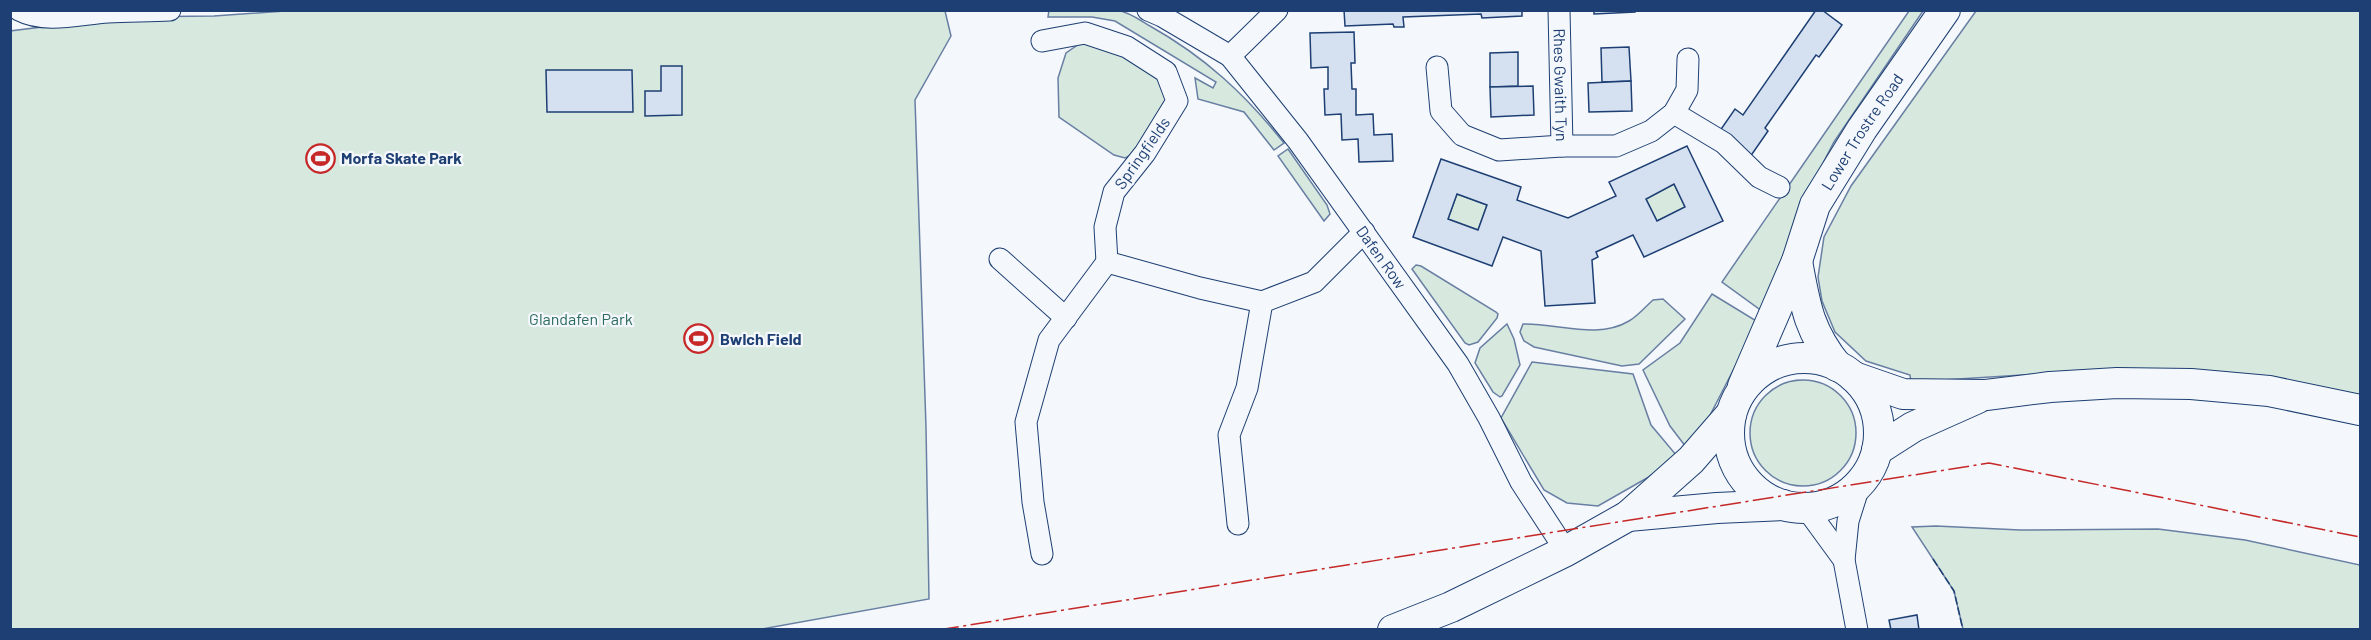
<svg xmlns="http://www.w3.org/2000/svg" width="2371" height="640" viewBox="0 0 2371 640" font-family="Barlow,sans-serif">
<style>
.green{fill:#d7e8df;stroke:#687fa3;stroke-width:1.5}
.building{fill:#d5e0f0;stroke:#1d3f73;stroke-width:1.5;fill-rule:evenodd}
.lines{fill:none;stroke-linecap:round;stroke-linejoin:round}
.street-casing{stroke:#1d3f73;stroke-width:23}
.secondary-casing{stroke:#1d3f73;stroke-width:32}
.street{stroke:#f4f7fb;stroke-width:21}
.secondary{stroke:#f4f7fb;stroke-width:30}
.fence{stroke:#1d3f73;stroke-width:1.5;stroke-dasharray:8 3;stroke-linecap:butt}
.power{stroke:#c62828;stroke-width:1.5;stroke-dasharray:21 4.5 3 4.5;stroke-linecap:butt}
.labels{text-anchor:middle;stroke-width:4.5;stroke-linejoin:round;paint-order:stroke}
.street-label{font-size:16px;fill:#1d3f73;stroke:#f4f7fb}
.poi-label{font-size:16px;font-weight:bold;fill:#1d3f73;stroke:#f4f7fb;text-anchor:start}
.park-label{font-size:16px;fill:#2c6c60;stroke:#f4f7fb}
</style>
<rect width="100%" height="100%" fill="#f4f7fb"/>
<g class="green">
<polygon points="299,10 945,11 951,36 915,100 926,427 929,599 757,630 11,629 10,31 123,17 214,16"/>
<path d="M1049 10C1071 10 1096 7 1117 10 1129 12 1140 20 1150 26 1205 57 1245 94 1284 143L1274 150 1244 112 1198 99 1195 78 1213 88 1216 82 1115 21 1092 17H1048Z"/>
<polygon points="1909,11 1923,11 1834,142 1806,196 1762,311 1722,282"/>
<polygon points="1976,11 2360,11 2360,400 2119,369 1911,382 1910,375 1866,361 1835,332 1822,301 1818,277 1824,237 1851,186"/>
<polygon points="1082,42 1124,55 1163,81 1169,94 1133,154 1125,158 1114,155 1059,117 1058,78 1066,53"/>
<polygon points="1288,149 1327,205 1330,214 1324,221 1278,156"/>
<polygon points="1674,184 1685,207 1657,221 1646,199"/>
<polygon points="1457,194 1487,205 1478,230 1448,219"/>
<polygon points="1416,265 1421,266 1496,312 1498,314 1497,318 1478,342 1469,345 1465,343 1412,269"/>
<polygon points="1712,294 1758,322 1706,423 1686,447 1670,426 1643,370 1680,343"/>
<path d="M1663 299 1685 319 1639 364 1622 366 1534 347 1524 341 1520 332 1523 324C1558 323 1597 340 1629 321 1638 316 1646 306 1653 300Z"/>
<polygon points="1507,324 1514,339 1520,365 1502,396 1500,397 1493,392 1475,363 1480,348"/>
<polygon points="1532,362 1633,374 1651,425 1677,456 1647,478 1598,506 1567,503 1544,490 1501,418"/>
<circle cx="1803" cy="433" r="53"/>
<polygon points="1936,526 2020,530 2158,529 2245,540 2360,565 2360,629 1963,629 1954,591 1912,527"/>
</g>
<g class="building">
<polygon points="1344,10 1522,10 1522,16 1482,18 1481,14 1403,17 1404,27 1394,27 1393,24 1345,26"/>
<polygon points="1594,10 1635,10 1635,12 1594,14"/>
<polygon points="1816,10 1822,10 1842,25 1819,57 1816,55 1765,128 1768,131 1750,157 1717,135 1735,109 1743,115"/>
<polygon points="1354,32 1355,63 1351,63 1352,89 1356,89 1356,115 1373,114 1374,135 1392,134 1393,161 1359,162 1358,139 1342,140 1341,114 1325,115 1324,89 1328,89 1328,67 1311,68 1310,33"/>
<polygon points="1629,47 1631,81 1602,82 1601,48"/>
<polygon points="1518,52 1518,86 1490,87 1490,53"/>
<polygon points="661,66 682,66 682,115 645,116 645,91 661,91"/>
<polygon points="546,70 632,70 633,112 547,112"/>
<polygon points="1631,81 1632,111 1589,112 1588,83"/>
<polygon points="1533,86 1534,115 1491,117 1490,87"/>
<path d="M1687 146 1723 221 1644 257 1633 235 1596 252 1598 257 1592 260 1595 303 1545 306 1541 251 1503 237 1492 266 1413 237 1441 159 1521 187 1517 200 1568 218 1616 196 1609 182ZM1674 184 1685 207 1657 221 1646 199ZM1457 194 1487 205 1478 230 1448 219Z"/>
<polygon points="1917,615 1919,630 1891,630 1889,620"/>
</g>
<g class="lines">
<defs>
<g id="street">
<path d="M19 10C46 24 79 14 108 12 129 11 150 11 170 10"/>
<path id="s1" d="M1148 10 1162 16 1230 56 1298 141 1458 364 1489 418 1521 482 1566 551"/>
<path id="s2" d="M1559 10 1562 146H1616L1651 131 1674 113 1687 90 1688 59"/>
<polyline points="1042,41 1085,33 1127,47 1166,72 1177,101 1145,153 1114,192 1105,227 1107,262"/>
<polyline points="1230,56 1277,10"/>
<polyline points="1437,67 1441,111 1462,135 1499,150 1562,146"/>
<polyline points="1674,113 1724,143 1759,177 1779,187"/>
<polyline points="1000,259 1066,318"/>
<polyline points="1806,508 1844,560"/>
<polyline points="1238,524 1229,435 1247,388 1262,302"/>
<polyline points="1042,554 1033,502 1026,422 1049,340 1107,262 1200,288 1262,302 1314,282 1364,232"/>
<polyline points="1857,630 1844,560 1848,521 1860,483"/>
</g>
<g id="secondary">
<path d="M1797 261C1805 304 1808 330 1837 366"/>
<circle cx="1804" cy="433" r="75"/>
<polyline points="1854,377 1903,394 1986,395 2050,387 2117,383 2191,384 2269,391 2360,410"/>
<path id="s3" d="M1743 386 1797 261 1815 205 1862 129 1945 10"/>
<polyline points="1877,450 1913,427 1978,398"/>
<polyline points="1628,516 1717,508 1783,505"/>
<polyline points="1393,630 1451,607 1566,551 1628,516 1691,460 1731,414"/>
</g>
</defs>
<use href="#street" class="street-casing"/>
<use href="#secondary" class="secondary-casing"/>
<use href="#street" class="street"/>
<use href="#secondary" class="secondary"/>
<polyline class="fence" points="1933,559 1954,591 1963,630"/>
<polyline class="power" points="938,630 1989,463 2360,537"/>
</g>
<defs>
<symbol id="stadium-ring" viewBox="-11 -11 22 22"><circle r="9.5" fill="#f4f7fb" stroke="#c62828" stroke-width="1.5"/><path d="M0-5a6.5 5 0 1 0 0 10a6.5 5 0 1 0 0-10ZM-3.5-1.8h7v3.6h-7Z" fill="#c62828"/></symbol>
</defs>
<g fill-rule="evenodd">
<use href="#stadium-ring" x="304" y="142" width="33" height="33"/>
<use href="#stadium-ring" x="682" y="322" width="33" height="33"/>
</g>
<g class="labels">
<g class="street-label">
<text dy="6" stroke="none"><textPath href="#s2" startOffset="75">Rhes Gwaith Tyn</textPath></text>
<text dy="6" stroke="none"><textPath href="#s3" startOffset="282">Lower Trostre Road</textPath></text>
<text transform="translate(1142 153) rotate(-55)" y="6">Springfields</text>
<text dy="6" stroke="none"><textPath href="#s1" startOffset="346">Dafen Row</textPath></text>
</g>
<g class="poi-label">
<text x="341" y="164">Morfa Skate Park</text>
<text x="720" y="345">Bwlch Field</text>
</g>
<g class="park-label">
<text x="581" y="325">Glandafen Park</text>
</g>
</g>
<rect width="2371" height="640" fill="none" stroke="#1d3f73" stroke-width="24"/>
</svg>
